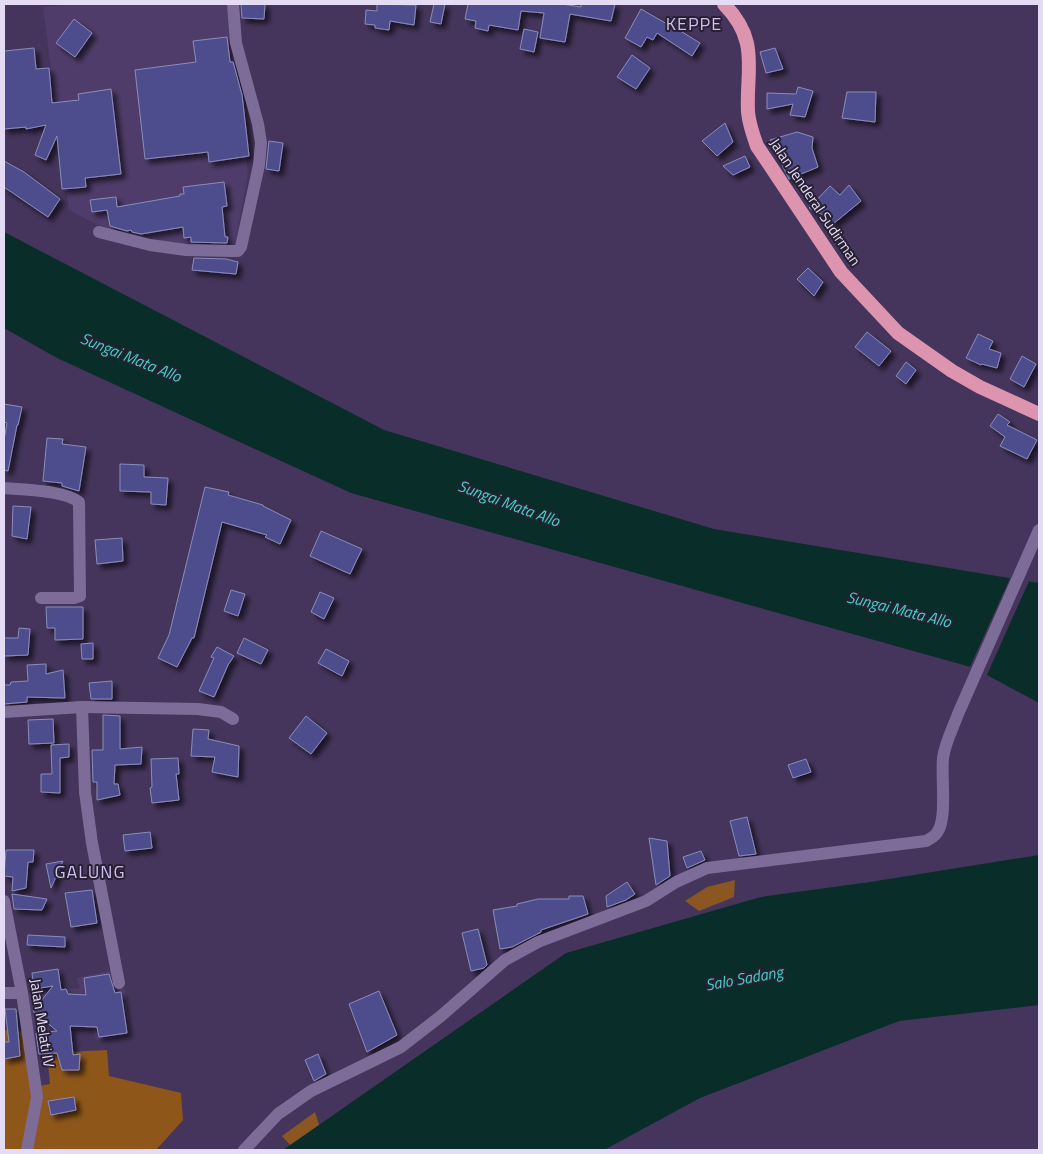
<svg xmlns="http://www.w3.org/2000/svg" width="1043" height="1154" viewBox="0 0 1043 1154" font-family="'Titillium Web',sans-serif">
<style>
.built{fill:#4f3c6a}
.green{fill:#8b561f}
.forest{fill:#8e5619}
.water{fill:#092d28}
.pier{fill:#45355c}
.building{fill:#4e4d8e;stroke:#8a8cba;filter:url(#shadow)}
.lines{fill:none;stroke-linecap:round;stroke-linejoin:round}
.minor{stroke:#7e6c98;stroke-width:12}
.trunk{stroke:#dd95af;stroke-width:14}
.labels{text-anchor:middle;stroke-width:4;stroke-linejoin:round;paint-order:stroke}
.street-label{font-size:15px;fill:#e4dbf4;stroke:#282133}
.water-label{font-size:16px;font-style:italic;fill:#31dac5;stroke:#282133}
.quarter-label{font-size:18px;letter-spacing:1px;fill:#cfbded;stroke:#282133}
</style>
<defs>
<filter id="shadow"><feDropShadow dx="4.5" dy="4.5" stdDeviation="2.5" flood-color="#0009"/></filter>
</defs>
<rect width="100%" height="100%" fill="#45355c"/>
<g class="built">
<polygon points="71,4 228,4 248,173 235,247 165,244 105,229 69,210 43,7"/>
<polygon points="114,970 118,989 125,989 130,1035 96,1040 93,1029 31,1029 27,993 80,988 76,978"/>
</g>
<g class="green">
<polygon points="735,880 734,897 699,911 685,901 707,887"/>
<polygon points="315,1112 320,1128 291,1146 282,1136"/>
</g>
<polygon class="forest" points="4,1030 30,1032 33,1087 50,1084 47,1053 107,1050 109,1076 181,1093 183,1120 156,1150 4,1150"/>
<g class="water">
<polygon points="4,232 384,430 714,529 1039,583 1039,703 974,668 351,493 57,358 4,328"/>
<polygon points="1039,855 1039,1005 899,1021 700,1098 604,1150 283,1150 566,953 761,897 870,882"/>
</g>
<polygon class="pier" points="1011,576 1030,579 986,677 969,669"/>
<g class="building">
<polygon points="241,4 265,4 264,19 242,18"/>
<polygon points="377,4 416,5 414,25 390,21 389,30 375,28 375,25 365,24 366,10 377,11"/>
<polygon points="434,4 445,4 441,24 430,22"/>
<polygon points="468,4 562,4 581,7 581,4 615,4 611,21 570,14 565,42 540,38 544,13 521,11 518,30 489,25 488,31 475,28 476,21 465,19"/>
<polygon points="641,9 674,28 674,27 700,43 692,56 657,33 653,40 647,37 641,47 625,38"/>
<polygon points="74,19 92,33 75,57 56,43"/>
<polygon points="524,29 538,32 534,52 520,49"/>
<polygon points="227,37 230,62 233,62 242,95 249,156 209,162 208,152 145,159 135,70 196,62 193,41"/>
<polygon points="34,48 36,69 49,68 52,103 79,100 78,94 111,89 121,174 85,178 86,187 62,189 57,136 46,160 35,155 46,125 26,129 26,127 4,129 4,51"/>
<polygon points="775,48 783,69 766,73 760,52"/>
<polygon points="632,55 650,68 636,89 617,77"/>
<polygon points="798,87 813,91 805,117 790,115 793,104 767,109 767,93 796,94"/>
<polygon points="847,92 876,92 875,122 842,118"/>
<polygon points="725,123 733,142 717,156 702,141"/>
<polygon points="797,132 813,137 812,148 818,167 789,179 770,140"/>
<polygon points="269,141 283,143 279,171 266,169"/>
<polygon points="745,156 750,167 733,175 723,166"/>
<polygon points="4,161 24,172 60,199 48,217 4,187"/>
<polygon points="224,182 227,206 222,207 225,237 228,237 227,243 191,242 191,237 184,238 183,227 141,234 132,232 131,230 127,231 110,226 107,210 92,212 90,200 116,197 117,207 180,196 180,194 184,194 183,187"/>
<polygon points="849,185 861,201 833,224 827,217 809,208 830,186 840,195"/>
<polygon points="194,258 226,259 238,262 236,274 192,270"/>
<polygon points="808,268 823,282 814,296 797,279"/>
<polygon points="867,332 891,351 879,366 855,347"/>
<polygon points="978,334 993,341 989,349 1001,353 997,368 982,364 981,365 966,358"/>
<polygon points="1022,356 1036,364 1024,387 1010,379"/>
<polygon points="906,362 916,370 906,384 896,376"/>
<polygon points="4,404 22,407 18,425 17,425 8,471 4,470 4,440 7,423 4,422"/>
<polygon points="998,414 1010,422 1007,425 1037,440 1027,459 1000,446 1005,437 990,426"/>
<polygon points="47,438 63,439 62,444 86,447 79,491 62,486 62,483 43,481"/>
<polygon points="120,464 144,465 144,477 168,478 166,505 151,504 151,492 120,491"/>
<polygon points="205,487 229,492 228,495 263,505 263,506 291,520 280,544 265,537 267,535 222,522 194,638 192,638 177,667 158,658 169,635"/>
<polygon points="13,506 31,507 27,539 12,536"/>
<polygon points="321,531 362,549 350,574 310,556"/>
<polygon points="122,538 123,561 97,564 95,540"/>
<polygon points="231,590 245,594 238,616 224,611"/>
<polygon points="320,592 334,598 324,619 311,612"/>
<polygon points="46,607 83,607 83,639 55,640 55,628 47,628"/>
<polygon points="19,628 30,629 28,655 4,656 4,638 18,638"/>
<polygon points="244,638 268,650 261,664 237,653"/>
<polygon points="93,643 93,659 82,659 81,644"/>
<polygon points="217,647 234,656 228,665 214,697 199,691 214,658 211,657"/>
<polygon points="326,649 349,661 342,676 318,663"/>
<polygon points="46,664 46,674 63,670 65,698 27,697 27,702 4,704 4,685 10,685 11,682 28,681 27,665"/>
<polygon points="112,681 112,699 91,699 89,683"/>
<polygon points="103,715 120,716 120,749 142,747 141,764 115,765 114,784 118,784 120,795 97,800 97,782 93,782 92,750 103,750"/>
<polygon points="306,716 327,733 311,754 289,738"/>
<polygon points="53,719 54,743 29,744 28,720"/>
<polygon points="193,729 209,730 208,739 239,746 238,777 212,772 215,757 191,756"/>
<polygon points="69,744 69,757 60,758 60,793 41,792 41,774 52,774 51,745"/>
<polygon points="178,758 179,774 176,774 179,800 152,803 150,788 152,787 151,759"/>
<polygon points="806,759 811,772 793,778 788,765"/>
<polygon points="747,817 756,854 739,856 730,821"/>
<polygon points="150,832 152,848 125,851 123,835"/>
<polygon points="649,838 667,841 670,876 656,885"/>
<polygon points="6,850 34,850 33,862 28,862 26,888 12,891 13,877 4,876"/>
<polygon points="701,851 705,860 687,868 683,857"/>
<polygon points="63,861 51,888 46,864"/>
<polygon points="627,882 635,894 626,900 607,907 606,896"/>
<polygon points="92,890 97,923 71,927 65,893"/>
<polygon points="12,894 47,899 42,910 14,909"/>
<polygon points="569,896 583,896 588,914 541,930 541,932 512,947 500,949 493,910 517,906 517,904 538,899 569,899"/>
<polygon points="478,929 487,965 484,968 471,971 462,933"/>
<polygon points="28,935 65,937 65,947 27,945"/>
<polygon points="58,969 61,990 66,989 68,994 86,995 84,978 109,974 115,993 121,992 127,1033 99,1037 97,1027 70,1026 73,1055 80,1054 79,1070 62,1070 57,1053 39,1054 36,1033 57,1031 33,1011 53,986 34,989 32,973"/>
<polygon points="379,991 397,1035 367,1052 349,1004"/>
<polygon points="5,1009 16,1009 20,1056 4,1059 4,1042 9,1042"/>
<polygon points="318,1054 326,1074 314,1081 305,1060"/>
<polygon points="74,1097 76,1110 51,1115 48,1101"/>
</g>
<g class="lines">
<g class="minor">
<polyline points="99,232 150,245 186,250 233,251 238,251 241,247 259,165 261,143 258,124 236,43 233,4"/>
<path d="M4 488C24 490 63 490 79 502L80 596 74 598H41"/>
<polyline points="82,707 198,709 221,712 233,719"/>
<polyline points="4,712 82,707 85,792 92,843 119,983"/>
<polyline points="4,901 22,993 37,1097 27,1150"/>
<polyline points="4,993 22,993"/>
<path d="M244 1150 278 1114 311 1091 401 1047 441 1016 505 960 538 942 646 901 676 882 707 868 926 841C931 838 936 836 938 831 947 817 941 776 943 758 945 743 953 728 958 714L1039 530"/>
</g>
<path class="trunk" d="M724 4C760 41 746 68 748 112 749 124 753 135 757 146L841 272 898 333 952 371 980 387 1039 414"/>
</g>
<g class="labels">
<g class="street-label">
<text transform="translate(815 202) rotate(56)" y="5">Jalan Jenderal Sudirman</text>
<text transform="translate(42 1023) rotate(81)" y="5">Jalan Melati IV</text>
</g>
<g class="water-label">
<text transform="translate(131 357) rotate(22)" y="6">Sungai Mata Allo</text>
<text transform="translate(509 503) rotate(20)" y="6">Sungai Mata Allo</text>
<text transform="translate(899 609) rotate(14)" y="6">Sungai Mata Allo</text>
<text transform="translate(744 978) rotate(-10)" y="6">Salo Sadang</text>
</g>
<g class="quarter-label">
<text x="694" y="30">KEPPE</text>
<text x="90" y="878">GALUNG</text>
</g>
</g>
<rect width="1043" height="1154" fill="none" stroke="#e4dbf4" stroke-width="10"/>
</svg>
